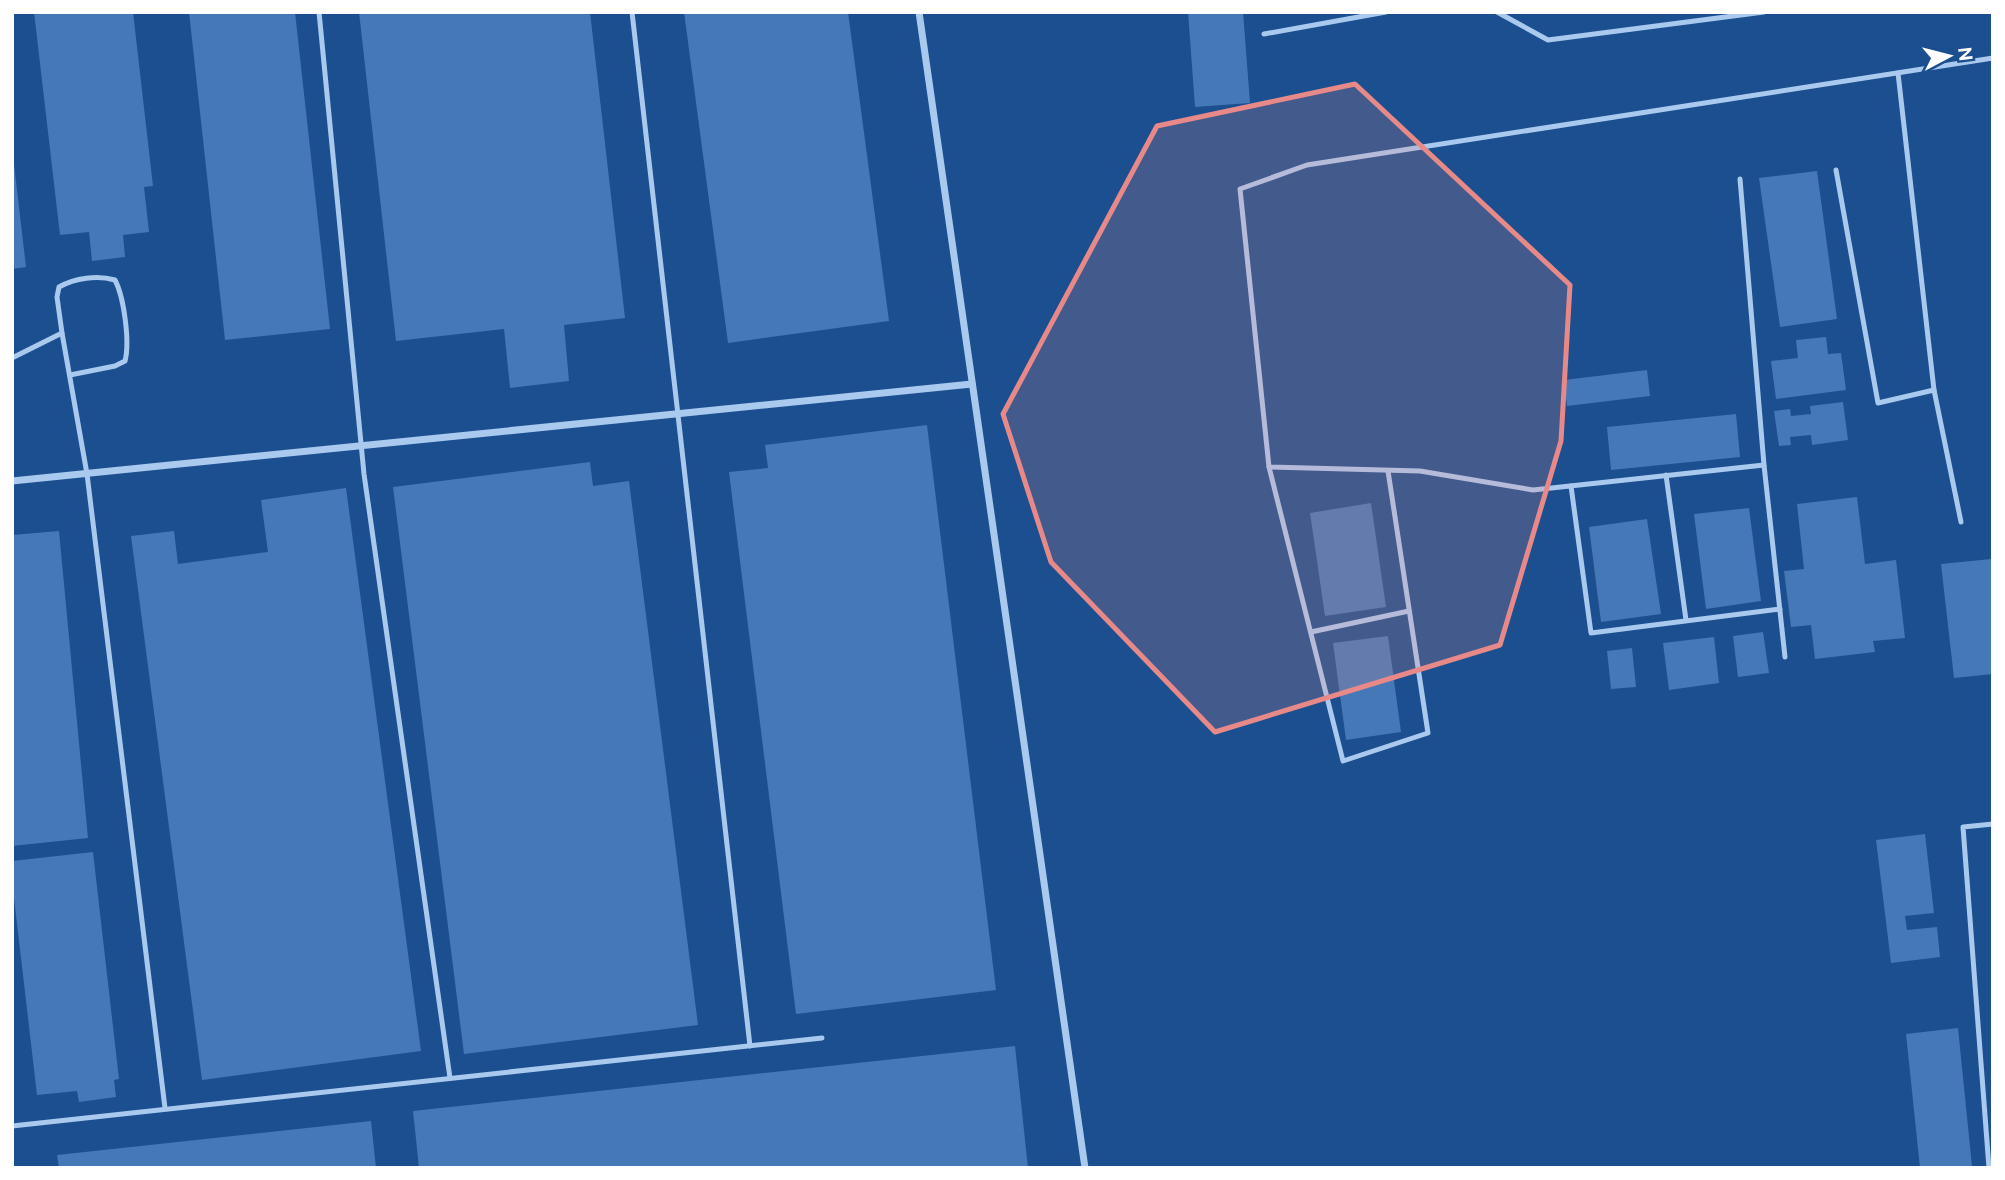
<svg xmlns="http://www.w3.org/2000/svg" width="2005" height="1180" viewBox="0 0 2005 1180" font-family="Ubuntu,sans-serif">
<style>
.building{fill:#4478b7}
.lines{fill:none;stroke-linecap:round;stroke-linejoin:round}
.service{stroke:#a9c9ee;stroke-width:5}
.minor{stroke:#a9c9ee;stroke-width:7}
.marked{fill:#e88989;fill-opacity:0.2;stroke:#e88989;stroke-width:5;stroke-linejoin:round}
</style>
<rect width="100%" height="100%" fill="#1b4f8f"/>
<g class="building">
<polygon points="34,12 133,12 153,186 144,187 149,232 123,235 125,257 92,261 89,232 60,235"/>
<polygon points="189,12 295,12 330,329 225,340"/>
<polygon points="359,12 590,12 625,318 564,325 569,381 510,388 504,329 396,341"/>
<polygon points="684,12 848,12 889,321 728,343"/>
<polygon points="1188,12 1243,12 1250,103 1195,107"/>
<polygon points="14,164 26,267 12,269 12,165"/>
<polygon points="1817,171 1837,319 1780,327 1759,178"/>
<polygon points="1826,337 1828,354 1841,353 1846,390 1776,399 1771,361 1798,358 1796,340"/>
<polygon points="1647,370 1650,396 1567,406 1564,380"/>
<polygon points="1843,402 1848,440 1812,445 1811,435 1790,437 1791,445 1779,446 1774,411 1790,409 1791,416 1811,414 1810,406"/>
<polygon points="1736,414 1740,457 1611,470 1607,427"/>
<polygon points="927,425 996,990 796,1014 729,472 768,468 765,445"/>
<polygon points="590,462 593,486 629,481 698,1025 464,1054 393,487"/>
<polygon points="346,488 421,1051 202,1080 131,536 174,531 178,564 268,552 261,500"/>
<polygon points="1857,497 1865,564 1896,560 1905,638 1873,641 1875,652 1815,659 1811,625 1791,627 1784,571 1804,569 1797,504"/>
<polygon points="1371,503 1386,607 1325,616 1310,513"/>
<polygon points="1749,508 1761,601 1706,609 1694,514"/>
<polygon points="1647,519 1661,614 1601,622 1589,527"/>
<polygon points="59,531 88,838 12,846 12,535"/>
<polygon points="1991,559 1993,579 1993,674 1954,678 1941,564"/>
<polygon points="1763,632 1769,673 1738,677 1733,636"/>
<polygon points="1388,636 1401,732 1346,740 1333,643"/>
<polygon points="1714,637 1719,683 1669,690 1663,643"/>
<polygon points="1632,648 1636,687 1611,689 1607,651"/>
<polygon points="1925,834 1934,913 1905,916 1907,930 1937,927 1940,957 1891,963 1876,840"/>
<polygon points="93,852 119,1079 114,1080 116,1097 79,1102 77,1091 37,1095 12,881 12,861"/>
<polygon points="1958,1028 1972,1166 1920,1168 1906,1034"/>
<polygon points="1015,1046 1028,1168 419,1168 413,1111"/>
<polygon points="371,1121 376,1168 59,1168 57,1155"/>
</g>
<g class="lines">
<g class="service">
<polyline points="319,12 364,474 450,1078"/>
<polyline points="632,12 750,1046"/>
<polyline points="1497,12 1548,40 1764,12"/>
<polyline points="1264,34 1386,12"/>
<polyline points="1898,73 1934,390 1961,522"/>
<polyline points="1836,170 1878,403 1934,390"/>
<polyline points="1740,179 1764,465 1785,657"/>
<polyline points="62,333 87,474 165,1108"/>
<path d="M12 358 62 333 57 297 59 287C75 278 97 275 115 280 124 297 130 342 125 361L115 366 70 375"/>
<polyline points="1764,465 1533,490 1420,471 1269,467 1240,189 1307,165 1993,58"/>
<polyline points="1269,467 1343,761 1428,733 1388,471"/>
<polyline points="1666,475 1686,620"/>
<polyline points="1571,486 1591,633 1780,609"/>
<polyline points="1311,632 1409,611"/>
<polyline points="12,1126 822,1038"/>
<polyline points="1989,1168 1963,827 1993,824"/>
</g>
<g class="minor">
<polyline points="919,12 1085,1168"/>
<polyline points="12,481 972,384"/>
</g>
</g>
<path class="marked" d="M1355 84 1570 285 1561 441 1500 645 1215 732 1051 562 1003 414 1157 126Z"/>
<rect width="2005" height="1180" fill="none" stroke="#ffffff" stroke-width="28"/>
<g transform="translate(1949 56) rotate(83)" stroke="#1b4f8f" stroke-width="5" paint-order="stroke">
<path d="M0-5L12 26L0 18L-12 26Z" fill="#ffffff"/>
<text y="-10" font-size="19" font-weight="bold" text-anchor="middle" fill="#ffffff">N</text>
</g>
</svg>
